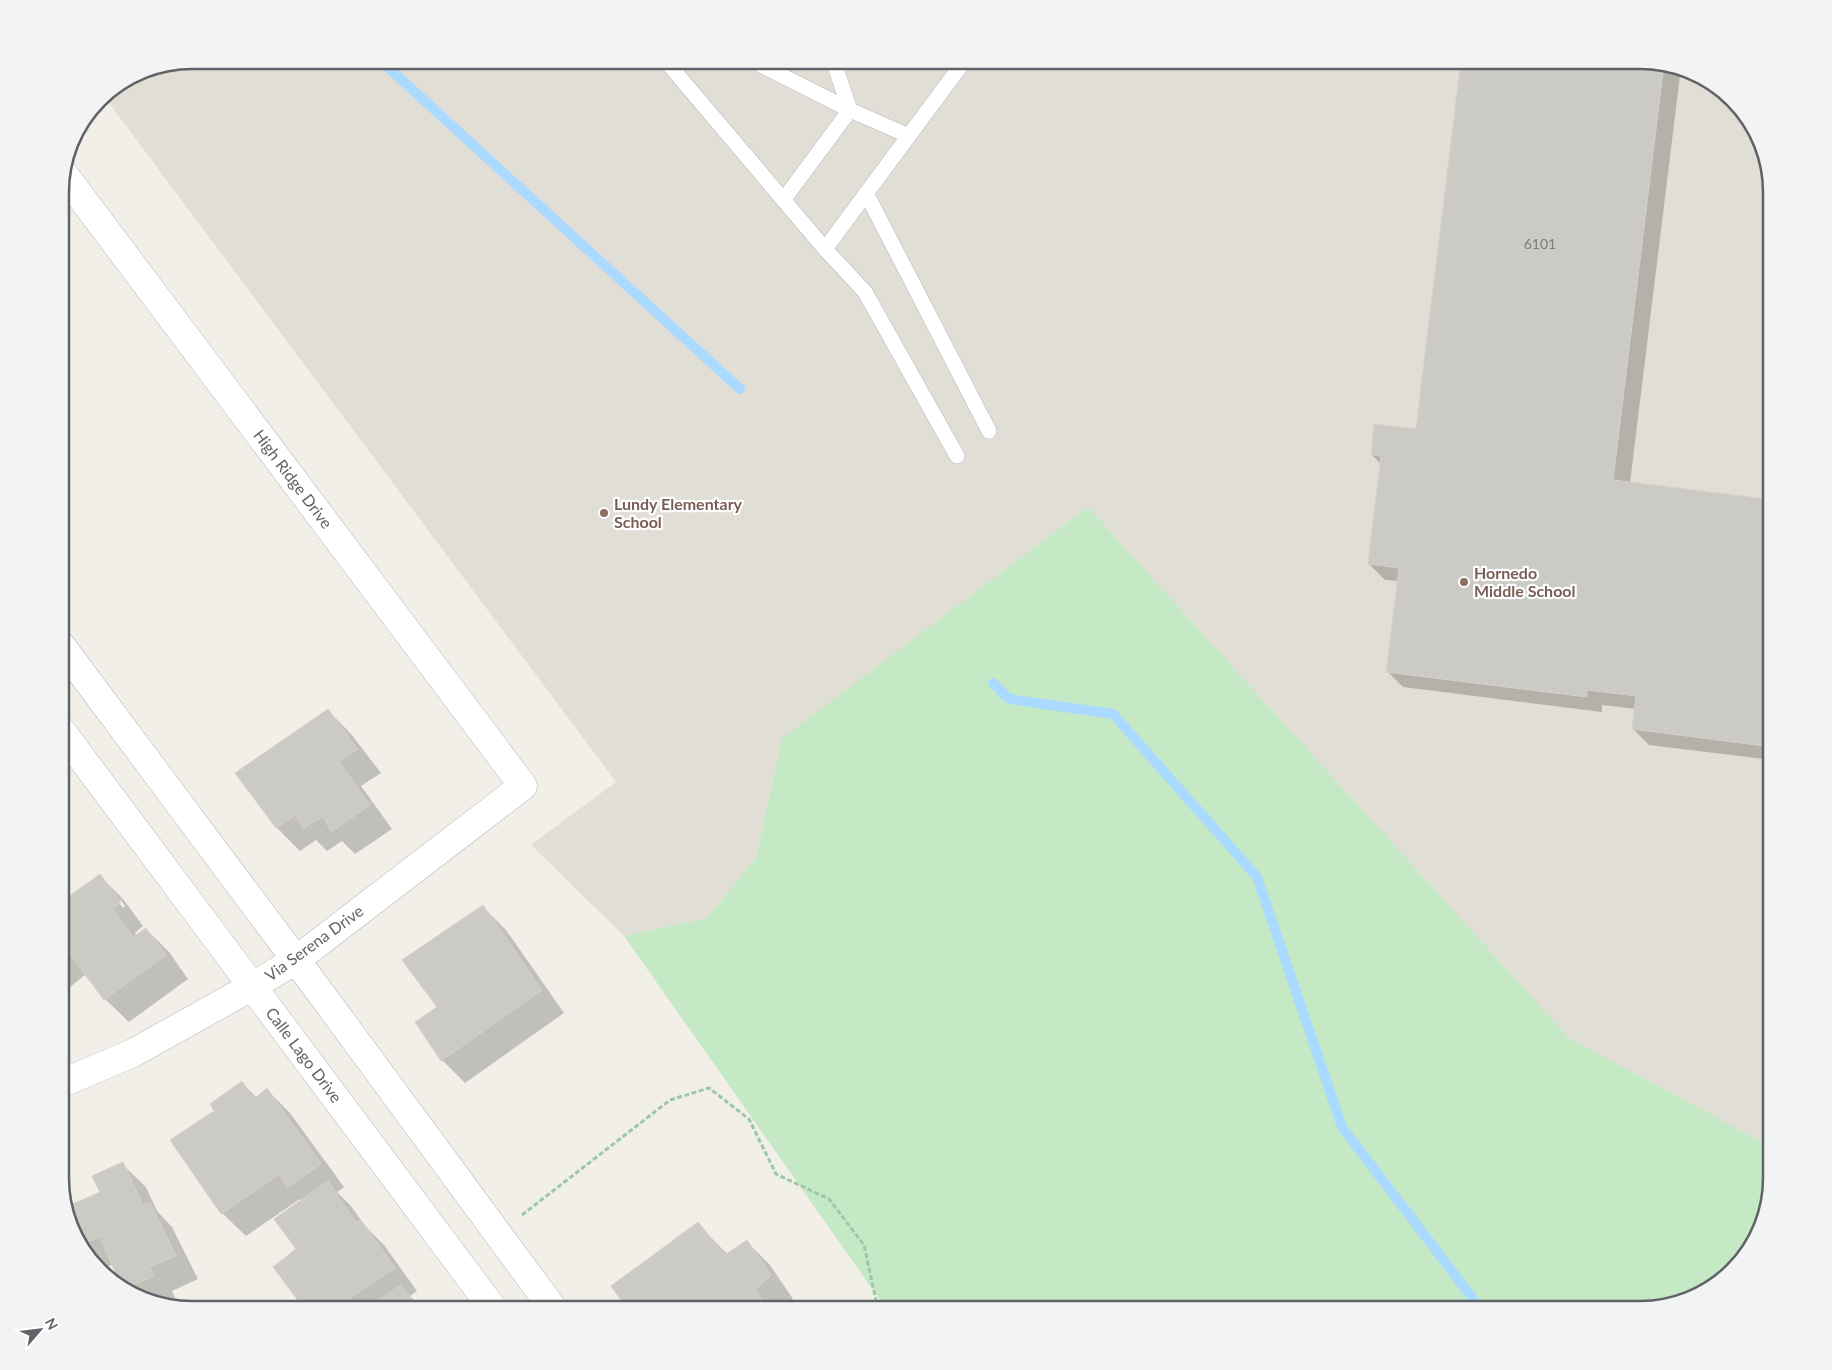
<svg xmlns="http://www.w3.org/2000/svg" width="1832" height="1370" viewBox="0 0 1832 1370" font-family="Lato,sans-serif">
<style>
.education{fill:#e1ded6}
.green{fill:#c5e8c5}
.shadow{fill:#0003;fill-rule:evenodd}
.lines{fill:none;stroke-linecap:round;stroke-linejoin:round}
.stream{stroke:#aadaff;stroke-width:10}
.building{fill:#cccac5;stroke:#d6d1c6}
.service-casing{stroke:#b5b8bc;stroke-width:16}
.minor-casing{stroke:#b5b8bc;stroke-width:29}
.tertiary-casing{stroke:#b5b8bc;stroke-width:29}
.path{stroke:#9cc7a9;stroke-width:3;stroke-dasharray:5 2.5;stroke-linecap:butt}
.service{stroke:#fff;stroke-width:15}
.minor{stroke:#fff;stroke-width:28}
.tertiary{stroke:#fff;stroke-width:28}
.education-dot{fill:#8d6e63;stroke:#fff;stroke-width:2}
.labels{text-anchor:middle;stroke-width:4.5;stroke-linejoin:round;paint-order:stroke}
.number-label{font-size:14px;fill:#7a7d7f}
.street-label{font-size:16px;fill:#5f6368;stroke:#fff}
.education-label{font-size:16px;font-weight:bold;fill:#785e54;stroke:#fff;text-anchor:start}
.rim{fill:none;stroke:#5f6368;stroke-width:2.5}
</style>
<rect width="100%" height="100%" fill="#f1efe8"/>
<polygon class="education" points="192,60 1640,60 1683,67 1721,87 1759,134 1772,192 1772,1147 1569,1038 1088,507 782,738 756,858 707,918 624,936 531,845 616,782 103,95 142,70"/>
<polygon class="green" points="1088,507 1569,1038 1772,1147 1772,1178 1765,1221 1745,1259 1698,1297 1640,1310 887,1310 624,936 707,918 756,858 782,738"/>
<g class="shadow">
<polygon points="1463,60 1640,60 1681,67 1630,483 1772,501 1772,760 1649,745 1633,729 1636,709 1602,705 1602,712 1403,687 1388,672 1399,581 1385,580 1369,564 1381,464 1372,455 1417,431"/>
<polygon points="328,710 351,734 381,773 361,786 392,829 355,854 342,841 327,851 316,840 300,851 277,828 237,773"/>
<path d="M100 876 123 899 143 926 135 933 137 936 146 929 169 952 188 979 129 1022 105 999 86 974 69 988 60 980V955L71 946ZM117 900H121L125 906 123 908Z"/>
<polygon points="483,907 506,930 564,1013 465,1083 442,1060 416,1022 438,1007"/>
<polygon points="242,1083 257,1098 267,1090 290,1113 344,1187 337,1192 351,1206 365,1226 384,1245 417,1291 410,1296 424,1310 307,1310 302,1201 300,1199 246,1236 222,1213 172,1140 215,1112"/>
<polygon points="122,1164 146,1187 157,1211 172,1227 198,1279 172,1291 176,1300 164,1305 149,1303 123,1289 113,1264 101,1270 74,1237 66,1209 102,1193"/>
<polygon points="698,1224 728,1255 747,1242 770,1265 793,1299 781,1310 630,1310"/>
</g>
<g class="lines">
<g class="stream">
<polyline points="380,60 740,389"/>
<polyline points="993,683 1009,699 1113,714 1257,877 1342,1127 1480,1308 1497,1310"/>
</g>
</g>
<g class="building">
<polygon points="1461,60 1640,60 1664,64 1613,480 1772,500 1772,747 1632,729 1636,696 1587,690 1587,697 1386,672 1399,568 1368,564 1381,456 1371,455 1374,424 1416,429"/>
<polygon points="328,709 358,749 339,762 370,805 331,832 323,816 303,829 296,815 276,828 235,773"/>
<polygon points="100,874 121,902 113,909 133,937 146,928 166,955 104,1000 66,949 60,954 60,903"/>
<polygon points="483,905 542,990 441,1061 415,1022 437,1007 402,960"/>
<polygon points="242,1081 254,1099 267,1088 321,1164 287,1188 280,1174 221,1214 170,1140 214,1111 210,1104"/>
<polygon points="123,1162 143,1205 150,1202 176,1256 149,1267 154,1276 124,1290 122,1288 100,1237 81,1245 74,1237 66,1207 100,1192 92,1176"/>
<polygon points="328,1181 356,1223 361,1220 395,1268 332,1310 305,1310 273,1267 296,1249 274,1219"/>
<polygon points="698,1222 725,1255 747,1240 771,1275 755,1290 769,1310 628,1310 611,1286"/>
<polygon points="401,1285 419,1310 364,1310"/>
</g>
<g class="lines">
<defs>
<g id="service">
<polyline points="665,60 825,249 865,292 957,456"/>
<polyline points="751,60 850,110 909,136"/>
<polyline points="833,60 850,110"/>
<polyline points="866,193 989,431"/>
<polyline points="784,199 850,110"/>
<polyline points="825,249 965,60"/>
</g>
<g id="minor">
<polyline points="60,644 325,999 554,1310"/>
<polyline points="60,729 494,1310"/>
</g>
<polyline id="tertiary" points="60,1084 133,1053 253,986 296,960 523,786 63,173"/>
</defs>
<use href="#service" class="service-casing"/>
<use href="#minor" class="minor-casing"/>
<use href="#tertiary" class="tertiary-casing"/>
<polyline class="path" points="522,1215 670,1100 709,1088 749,1119 776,1174 829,1199 864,1245 878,1310"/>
<use href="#service" class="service"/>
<use href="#minor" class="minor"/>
<use href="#tertiary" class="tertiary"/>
</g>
<g class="education-dot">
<circle cx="604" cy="513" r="5"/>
<circle cx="1464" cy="582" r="5"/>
</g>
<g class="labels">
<g class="number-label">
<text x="1540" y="249">6101</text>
</g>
<g class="street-label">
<text transform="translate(293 479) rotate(53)" y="6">High Ridge Drive</text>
<text transform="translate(314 943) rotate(-36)" y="6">Via Serena Drive</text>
<text transform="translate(304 1055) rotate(53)" y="6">Calle Lago Drive</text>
</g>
<g class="education-label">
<text x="614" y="510">Lundy Elementary<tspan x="614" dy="18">School</tspan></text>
<text x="1474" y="579">Hornedo<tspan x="1474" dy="18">Middle School</tspan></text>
</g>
</g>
<path d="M0 0H1832V1370H0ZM192 69H1640A123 123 0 0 1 1763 192V1178A123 123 0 0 1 1640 1301H192A123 123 0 0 1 69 1178V192A123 123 0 0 1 192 69Z" fill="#f2f3f3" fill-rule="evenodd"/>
<path class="rim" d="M192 69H1640A123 123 0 0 1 1763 192V1178A123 123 0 0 1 1640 1301H192A123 123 0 0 1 69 1178V192A123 123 0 0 1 192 69Z"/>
<g transform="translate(40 1330) rotate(62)" stroke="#ffffff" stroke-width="4" paint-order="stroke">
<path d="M0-4L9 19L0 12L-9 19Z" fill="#5f6368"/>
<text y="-8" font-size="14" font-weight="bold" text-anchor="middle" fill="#5f6368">N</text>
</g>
</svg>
